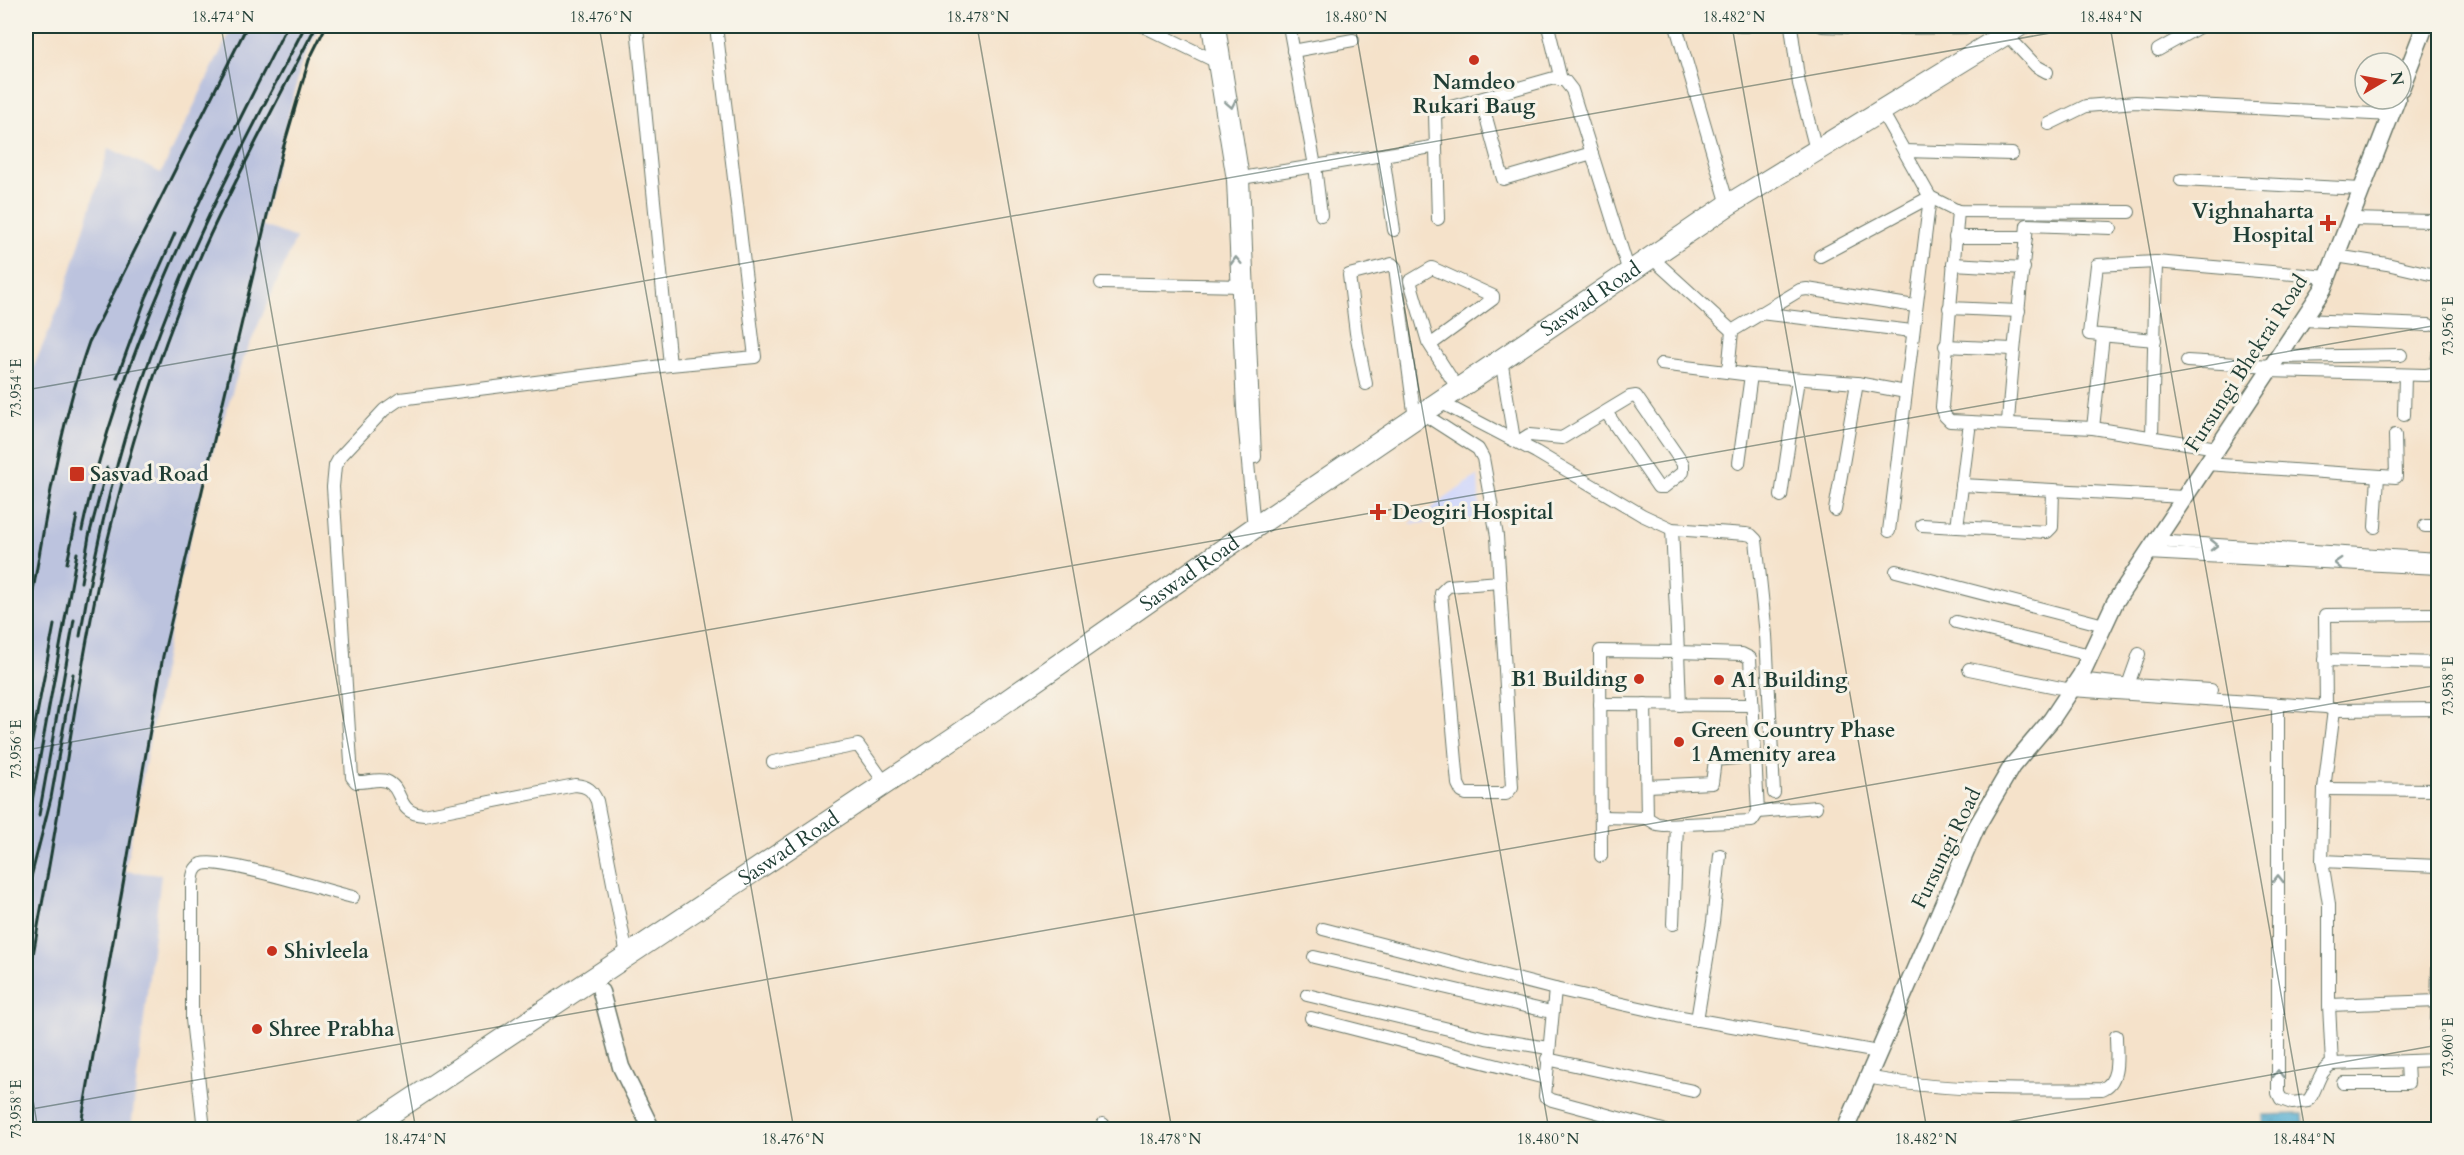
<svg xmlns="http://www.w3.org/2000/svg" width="2464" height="1155" viewBox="0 0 2464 1155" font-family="Cardo,serif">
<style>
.built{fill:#d3d9f9}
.railway{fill:#bcc3de}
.water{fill:url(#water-ripples);stroke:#3a7683;stroke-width:1.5}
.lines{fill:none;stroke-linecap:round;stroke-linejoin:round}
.street-casing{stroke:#6a7768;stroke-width:14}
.secondary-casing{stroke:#6a7768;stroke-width:19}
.highway-casing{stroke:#6a7768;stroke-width:23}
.street{stroke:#fff;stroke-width:12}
.secondary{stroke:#fff;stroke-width:16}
.highway{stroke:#fff;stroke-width:21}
.rail{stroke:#1f3d34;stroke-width:3}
.oneway{stroke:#8f9e9a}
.ticks{fill:none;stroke:#1f3d34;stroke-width:1.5;stroke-opacity:0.45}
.poi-dot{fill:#c8321e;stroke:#f7f3e8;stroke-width:2}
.labels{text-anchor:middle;stroke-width:6;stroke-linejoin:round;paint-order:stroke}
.poi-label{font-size:21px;font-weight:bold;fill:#1f3d34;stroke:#f7f3e8;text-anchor:start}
.street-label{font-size:21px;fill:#1f3d34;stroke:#f7f3e8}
.neatline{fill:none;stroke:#1f3d34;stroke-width:2}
.ticks-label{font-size:15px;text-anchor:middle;fill:#1f3d34}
</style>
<defs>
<pattern id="water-ripples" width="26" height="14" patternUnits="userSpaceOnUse" patternTransform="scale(1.5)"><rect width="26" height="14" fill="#55aed2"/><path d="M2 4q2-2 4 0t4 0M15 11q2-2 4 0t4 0" fill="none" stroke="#468fab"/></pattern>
</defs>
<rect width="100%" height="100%" fill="#f7f3e8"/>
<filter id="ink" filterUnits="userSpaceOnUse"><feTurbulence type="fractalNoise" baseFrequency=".0167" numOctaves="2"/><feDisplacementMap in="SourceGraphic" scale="12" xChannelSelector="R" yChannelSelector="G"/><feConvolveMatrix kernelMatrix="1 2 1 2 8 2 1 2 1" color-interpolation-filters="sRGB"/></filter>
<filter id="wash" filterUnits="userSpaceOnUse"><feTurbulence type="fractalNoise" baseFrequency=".008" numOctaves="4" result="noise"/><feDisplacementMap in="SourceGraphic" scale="24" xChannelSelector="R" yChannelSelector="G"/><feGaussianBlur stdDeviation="1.35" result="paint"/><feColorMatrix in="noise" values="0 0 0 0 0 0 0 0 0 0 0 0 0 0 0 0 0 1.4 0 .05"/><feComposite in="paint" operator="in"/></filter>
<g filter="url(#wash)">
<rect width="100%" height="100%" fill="#f5e2ca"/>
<polygon class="built" points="1478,475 1480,519 1409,524"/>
<polygon class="railway" points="233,26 320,26 301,66 261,225 296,238 240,367 209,464 180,578 125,871 161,875 131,1129 26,1129 26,385 63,297 109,148 161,173"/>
<polygon class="water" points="2303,1114 2304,1129 2264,1129 2263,1115"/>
</g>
<g filter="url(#ink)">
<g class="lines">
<defs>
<g id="street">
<polyline points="1143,26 1217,62"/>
<polyline points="1208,26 1233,180 1243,409 1254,528"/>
<polyline points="1219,26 1243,178 1255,457"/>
<polyline points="1289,26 1315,166 1321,215"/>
<polyline points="1548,26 1561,80"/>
<polyline points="1676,26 1728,205"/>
<polyline points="1740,26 1747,26"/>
<polyline points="1791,26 1799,84 1816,150"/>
<polyline points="1822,26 1883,28 1974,27"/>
<polyline points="2006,34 2036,66 2047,72"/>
<polyline points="2158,50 2201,26"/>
<polyline points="1293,51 1353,40"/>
<polyline points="1481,99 1503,179 1592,153"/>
<polyline points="1881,110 1930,197 1958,211 2129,212"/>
<polyline points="2049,124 2086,106 2136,102 2391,115"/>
<polyline points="1904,151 2012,154"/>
<polyline points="1383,155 1394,230"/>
<polyline points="1235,179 1432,147"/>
<polyline points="2181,180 2362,189"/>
<polyline points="1958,211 1942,407 1945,416 1950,421 2093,428 2217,448"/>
<polyline points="1438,219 1435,114 1451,107 1554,78 1565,81 1572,90 1629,272"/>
<polyline points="2351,219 2432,221"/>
<polyline points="1955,237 2026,237"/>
<polyline points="1820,256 1930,197"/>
<polyline points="2336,256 2387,264 2430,274"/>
<polyline points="1651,257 1732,331"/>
<polyline points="1953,264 2024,268"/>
<polyline points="1101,283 1243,286"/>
<polyline points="1949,308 2019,311"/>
<polyline points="1760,313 1912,331"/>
<polyline points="2302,320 2429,325"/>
<polyline points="1732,331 1800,290 1807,289 1915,306"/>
<polyline points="2155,340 2089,334 2097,265 2156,262 2328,277"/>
<polyline points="1430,345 1493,299 1493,296 1432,268 1410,281 1428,342 1458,389"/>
<polyline points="1945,346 2013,349"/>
<polyline points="2278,357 2401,355"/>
<polyline points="1501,359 1514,440"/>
<polyline points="2187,361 2272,366"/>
<polyline points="1661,364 1751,375 1857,383 1906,392"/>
<polyline points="2437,364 2438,355"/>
<polyline points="670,365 755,357 716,26"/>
<polyline points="2268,371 2426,375 2438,373"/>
<polyline points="1728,372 1732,331"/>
<polyline points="1366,384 1356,333 1349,275 1392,264 1395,267 1415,419"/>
<polyline points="1440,402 1536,452 1642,515 1672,529 1746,534 1751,535 1756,540 1766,635 1774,793"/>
<polyline points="1422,413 1478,449 1483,458 1497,536 1512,787 1506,794 1466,794 1462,792 1458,784 1441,593 1448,586 1500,582"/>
<polyline points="2404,415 2405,375"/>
<path d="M2008 423C2012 357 2021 291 2027 225L2111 228"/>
<polyline points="2093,428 2103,336"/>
<polyline points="2152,436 2156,262"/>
<polyline points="1518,442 1529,435 1562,438 1630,397 1636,396 1683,464 1683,472 1664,487 1658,487 1606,412"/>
<polyline points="1739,463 1751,375"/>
<polyline points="2206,464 2396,477 2395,435"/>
<polyline points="1962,485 2184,497"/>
<polyline points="1781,496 1798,379"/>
<polyline points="1835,510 1857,383"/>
<polyline points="1922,525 2047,532 2052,527 2053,490"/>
<polyline points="2425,526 2438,526"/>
<polyline points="1957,527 1969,430"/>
<polyline points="2375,527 2378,476"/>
<polyline points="1889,531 1930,197"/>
<polyline points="2155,541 2438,559"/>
<polyline points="2147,553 2438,568"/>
<polyline points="1896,571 2104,625"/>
<polyline points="2438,614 2325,615 2326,707 2334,710 2438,709"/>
<polyline points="1956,622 2090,655"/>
<polyline points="2325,660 2438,663"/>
<polyline points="1969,669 2071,690 2326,707"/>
<polyline points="2078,679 2132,685 2211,690"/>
<polyline points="2128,685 2139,654"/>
<polyline points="1600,704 1751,705"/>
<polyline points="1645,704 1647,818 1657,824 1664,825 1752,821 1758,812 1750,658 1742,654 1678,652 1672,529"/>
<path d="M2278 704V1093L2281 1099 2292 1103 2308 1101C2318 1089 2317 1072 2332 1064L2436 1060 2438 966"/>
<polyline points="2438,709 2438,728"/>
<polyline points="773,762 858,745 885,783"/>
<polyline points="1647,786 1712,783 1715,760 1756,756"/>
<polyline points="2324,789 2438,790"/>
<polyline points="1758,812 1816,807"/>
<polyline points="1601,817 1647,818"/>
<polyline points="1601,856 1600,651 1678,652 1680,705"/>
<polyline points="2322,861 2438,866"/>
<polyline points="1673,924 1677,825"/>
<polyline points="1323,929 1555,989 1676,1016 1878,1052"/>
<path d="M627 955 597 801C592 790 588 786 575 785L424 815C396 814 404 788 386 781 378 778 365 783 356 782L352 777 333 487 335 466 340 457 384 410 400 399 670 365 637 26"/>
<polyline points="1314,957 1551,1012"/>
<polyline points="1555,989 1545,1096 1552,1100 1663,1130"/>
<polyline points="1307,995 1486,1038 1548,1048"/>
<polyline points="2329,1005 2438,1001"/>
<polyline points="1311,1018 1545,1078"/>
<polyline points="1697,1020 1713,922 1720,855"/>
<polyline points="1547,1059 1693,1091"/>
<polyline points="2332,1064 2329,1005 2329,904 2322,861 2324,789 2334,710"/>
<path d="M1867 1077C1944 1092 2024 1090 2102 1089 2121 1082 2116 1054 2116 1036"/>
<polyline points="2343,1083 2408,1083 2407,1062"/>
<polyline points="1103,1124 1107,1130"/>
<path d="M204 1130 192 1019V884C193 876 193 868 202 864 221 857 327 891 353 897"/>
</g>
<g id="secondary">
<polyline points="2401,88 2425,26"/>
<polyline points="601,992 621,1067 652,1130"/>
<polyline points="1845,1130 1977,826 2012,766 2051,720 2081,675 2115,602 2323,289 2397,99"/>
</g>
<g id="highway">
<path id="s1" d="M366 1130 955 737 1254 528 1728 205 2019 26"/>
</g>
</defs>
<use href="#street" class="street-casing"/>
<use href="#secondary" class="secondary-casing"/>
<use href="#highway" class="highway-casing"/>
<use href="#street" class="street"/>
<use href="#secondary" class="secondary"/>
<use href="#highway" class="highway"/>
<g class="rail">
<polyline points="117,378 146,298 175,233"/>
<path d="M82 530C120 351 205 187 287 26"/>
<polyline points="67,563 77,516"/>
<polyline points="81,582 89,536 107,468"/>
<path d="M26 630C44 533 56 435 89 342L247 26"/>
<path d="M80 636C99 524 127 413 169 308 207 210 258 118 305 26"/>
<polyline points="26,772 54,625"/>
<polyline points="39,815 74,620"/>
<polyline points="26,834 77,553"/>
<polyline points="26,897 51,798 73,674"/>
<path d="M26 989C33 960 37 929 43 899 67 771 82 640 114 514 138 418 169 324 210 235 243 164 280 95 316 26"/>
<polyline points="80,1130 163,656 282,152 309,60 326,26"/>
</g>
</g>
<defs><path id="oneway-chevron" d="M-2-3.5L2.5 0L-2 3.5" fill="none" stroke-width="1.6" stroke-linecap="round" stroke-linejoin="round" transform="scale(1.5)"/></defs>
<g class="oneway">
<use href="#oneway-chevron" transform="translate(1231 104) rotate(79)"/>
<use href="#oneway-chevron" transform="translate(1236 261) rotate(-92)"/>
<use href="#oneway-chevron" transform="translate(2214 545) rotate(1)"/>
<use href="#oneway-chevron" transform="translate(2338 563) rotate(-177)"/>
<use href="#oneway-chevron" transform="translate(2278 879) rotate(-90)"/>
<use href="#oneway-chevron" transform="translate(2278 1074) rotate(-90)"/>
</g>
</g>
<path class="ticks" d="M221 26 416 1130M599 26 794 1130M977 26 1172 1130M1355 26 1549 1130M1732 26 1927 1130M2110 26 2305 1130M26 29 46 26M26 390 2090 26M26 750 2438 325M26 1057 38 1130M26 1110 2438 685M1962 1130 2438 1045"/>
<g class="poi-dot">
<circle cx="1474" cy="60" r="6"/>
<path d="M2325 214h6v6h6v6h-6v6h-6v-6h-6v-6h6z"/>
<rect x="69" y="466" width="16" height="16" rx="3"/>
<path d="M1375 503h6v6h6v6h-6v6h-6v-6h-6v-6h6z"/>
<circle cx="1639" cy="679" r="6"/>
<circle cx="1719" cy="680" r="6"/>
<circle cx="1679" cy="742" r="6"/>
<circle cx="272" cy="951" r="6"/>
<circle cx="257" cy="1029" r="6"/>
</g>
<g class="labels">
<g class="poi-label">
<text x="1474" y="89" text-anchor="middle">Namdeo<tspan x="1474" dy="24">Rukari Baug</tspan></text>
<text x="2314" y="218" text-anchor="end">Vighnaharta<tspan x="2314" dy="24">Hospital</tspan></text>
<text x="90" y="481">Sasvad Road</text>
<text x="1392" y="519">Deogiri Hospital</text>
<text x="1627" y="686" text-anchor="end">B1 Building</text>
<text x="1731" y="687">A1 Building</text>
<text x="1691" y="737">Green Country Phase<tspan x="1691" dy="24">1 Amenity area</tspan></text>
<text x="284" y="958">Shivleela</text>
<text x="269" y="1036">Shree Prabha</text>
</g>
<g class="street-label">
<text dy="7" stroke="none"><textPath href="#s1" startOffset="1480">Saswad Road</textPath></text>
<text transform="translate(2246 363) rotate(-57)" y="7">Fursungi Bhekrai Road</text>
<text dy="7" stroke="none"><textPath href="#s1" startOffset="994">Saswad Road</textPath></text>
<text dy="7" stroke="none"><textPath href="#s1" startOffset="508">Saswad Road</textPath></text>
<text transform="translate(1946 848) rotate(-64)" y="7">Fursungi Road</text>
</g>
</g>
<rect width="2464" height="1155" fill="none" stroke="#f7f3e8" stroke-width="66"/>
<g transform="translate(2383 81) rotate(80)"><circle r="28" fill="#f7f3e8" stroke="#a1aaa0" stroke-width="1.5"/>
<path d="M0-4.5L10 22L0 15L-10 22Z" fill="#c8321e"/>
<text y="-9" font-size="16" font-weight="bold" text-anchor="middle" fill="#1f3d34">N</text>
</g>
<rect x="33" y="33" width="2398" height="1089" class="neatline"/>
<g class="ticks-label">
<text x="223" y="22">18.474°N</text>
<text x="601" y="22">18.476°N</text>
<text x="978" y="22">18.478°N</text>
<text x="1356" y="22">18.480°N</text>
<text x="1734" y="22">18.482°N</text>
<text x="2111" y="22">18.484°N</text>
<text transform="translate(2448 326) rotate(-90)" y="5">73.956°E</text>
<text transform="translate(16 388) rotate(-90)" y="5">73.954°E</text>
<text transform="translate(2448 686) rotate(-90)" y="5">73.958°E</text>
<text transform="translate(16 749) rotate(-90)" y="5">73.956°E</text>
<text transform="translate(2448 1047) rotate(-90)" y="5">73.960°E</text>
<text transform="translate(16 1109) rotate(-90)" y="5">73.958°E</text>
<text x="415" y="1144">18.474°N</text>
<text x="793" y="1144">18.476°N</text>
<text x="1170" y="1144">18.478°N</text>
<text x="1548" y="1144">18.480°N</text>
<text x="1926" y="1144">18.482°N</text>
<text x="2304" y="1144">18.484°N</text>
</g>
</svg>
